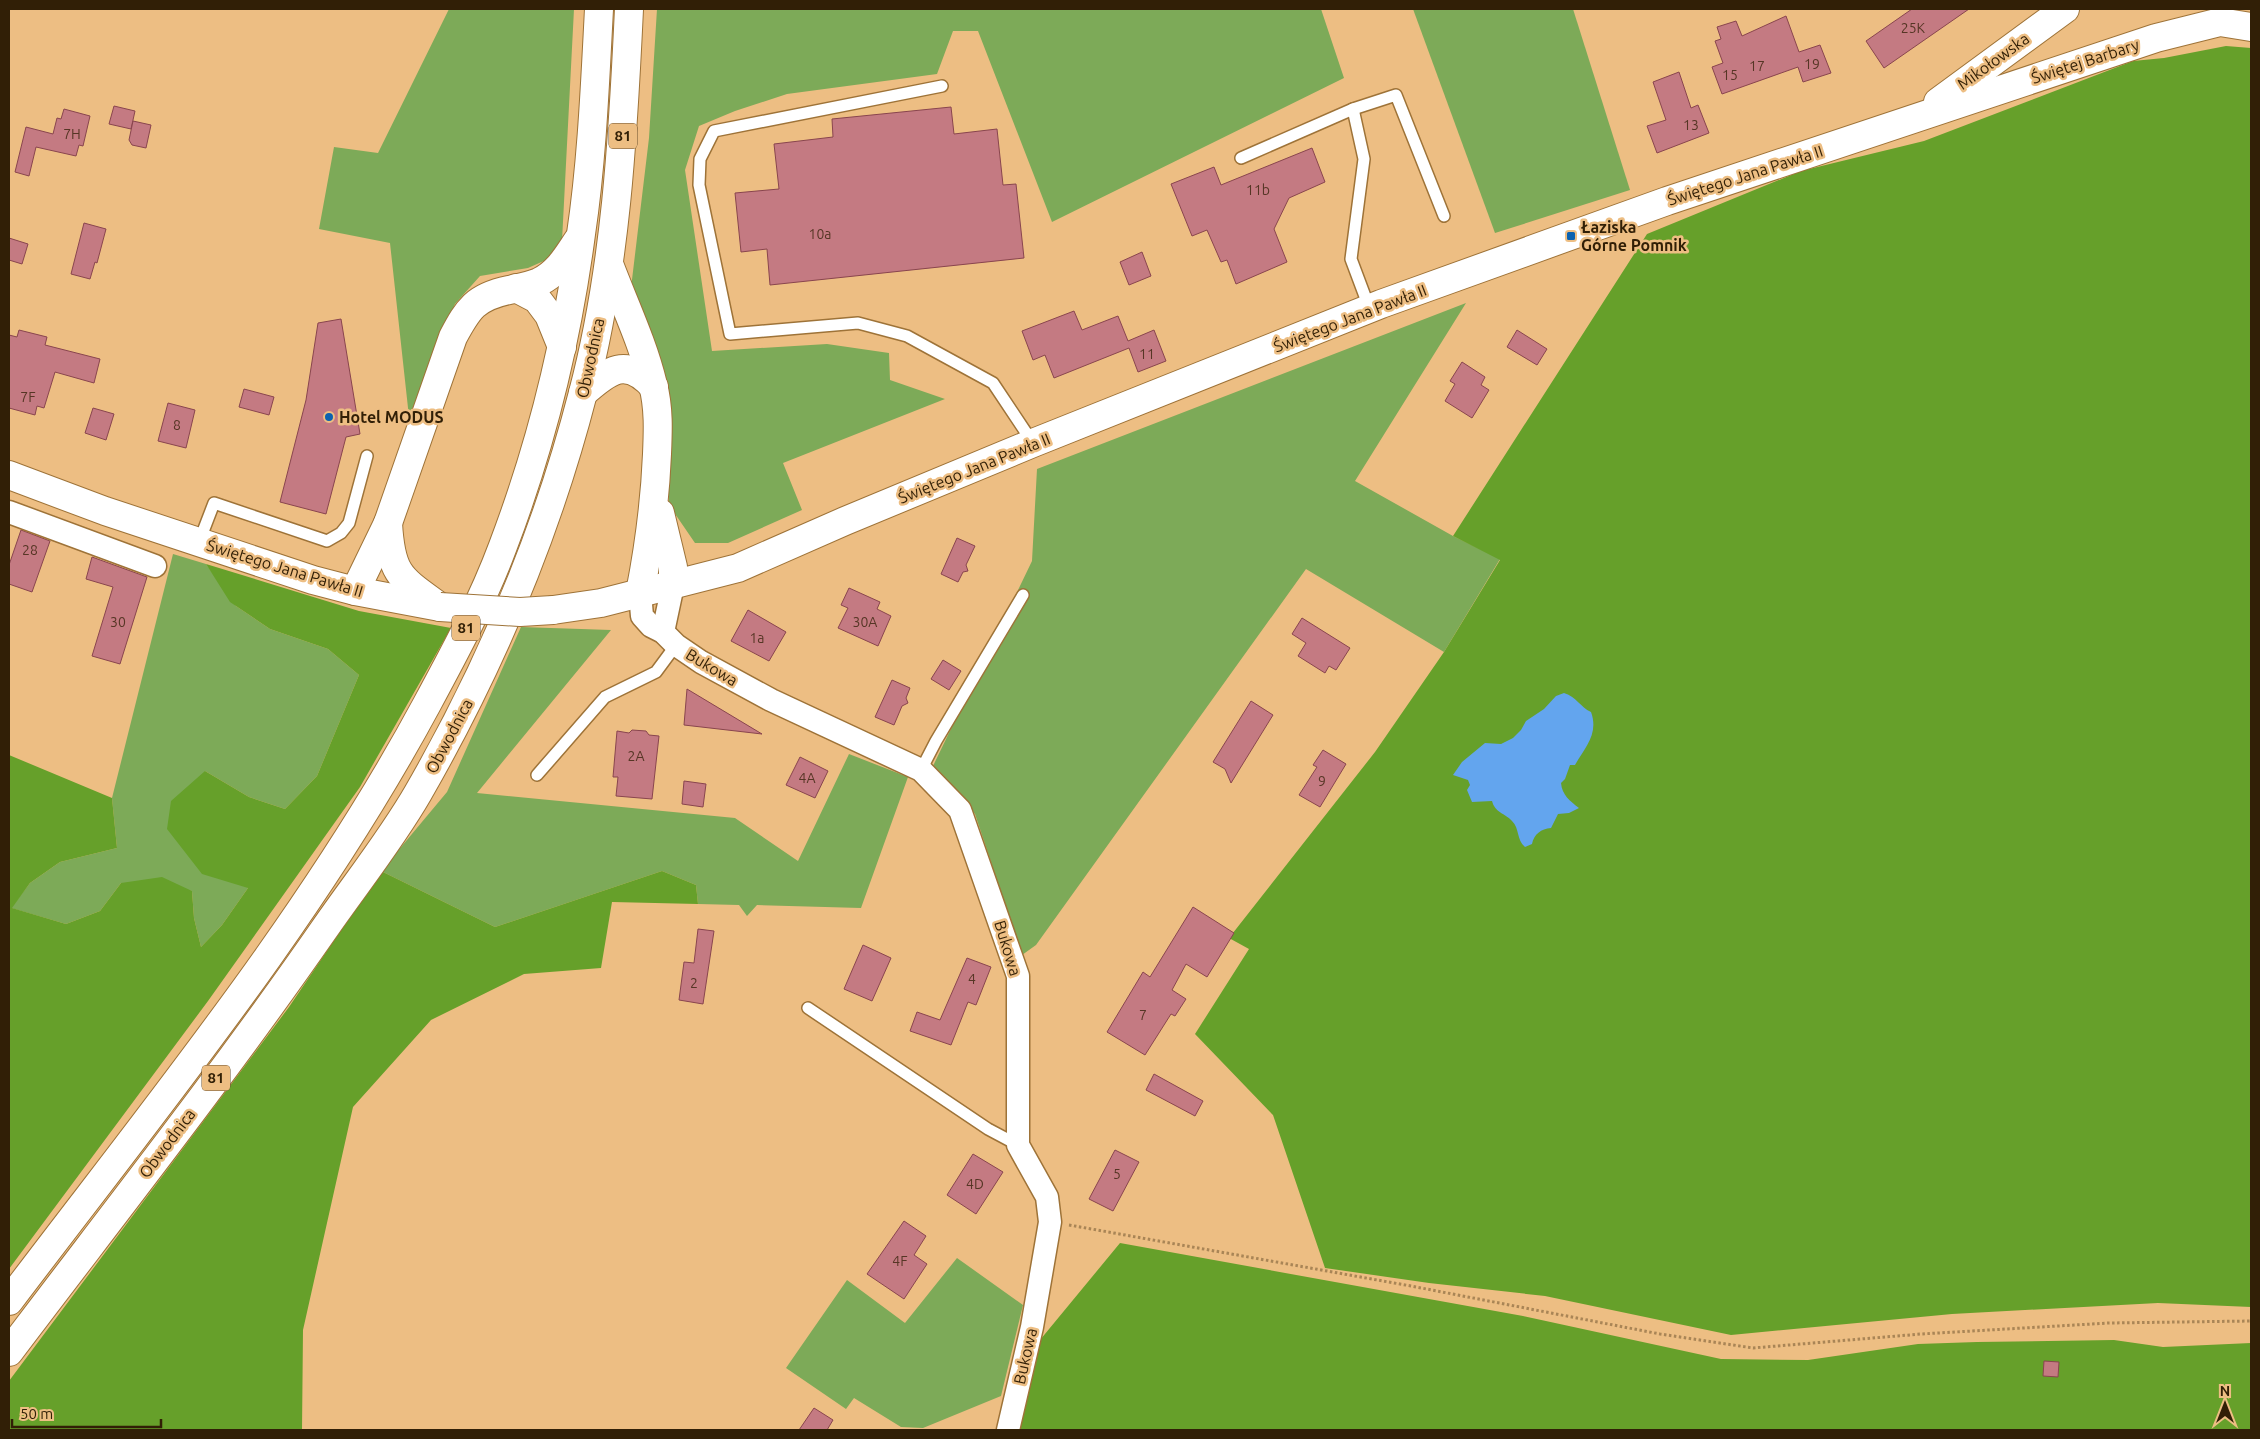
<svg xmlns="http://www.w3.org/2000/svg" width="2260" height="1439" viewBox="0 0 2260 1439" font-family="Ubuntu,sans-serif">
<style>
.green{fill:#7daa58}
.forest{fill:#66a02a}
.water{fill:#63a5ee}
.building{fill:#c47a82;stroke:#89454e}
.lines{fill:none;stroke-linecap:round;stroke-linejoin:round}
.lane-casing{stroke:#9e7338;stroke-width:14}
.street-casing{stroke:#9e7338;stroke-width:25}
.secondary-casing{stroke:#9e7338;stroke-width:30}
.primary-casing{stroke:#9e7338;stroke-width:30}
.path{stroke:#a98556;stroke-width:3;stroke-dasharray:2.5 2.5;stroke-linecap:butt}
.lane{stroke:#fff;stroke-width:11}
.street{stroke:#fff;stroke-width:22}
.secondary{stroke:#fff;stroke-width:28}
.primary{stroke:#fff;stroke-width:28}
.secondary-bridge-casing{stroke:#9e7338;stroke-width:30;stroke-linecap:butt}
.secondary-bridge{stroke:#fff;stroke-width:28}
.poi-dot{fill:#0c62b0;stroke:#edbe83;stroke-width:2}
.labels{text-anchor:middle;stroke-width:5;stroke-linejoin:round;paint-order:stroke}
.number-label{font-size:14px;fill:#563625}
.shield{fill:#edbe83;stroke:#694f2c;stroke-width:1}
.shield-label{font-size:15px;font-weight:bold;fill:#311f06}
.street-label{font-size:16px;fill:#311f06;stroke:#edbe83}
.poi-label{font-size:16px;font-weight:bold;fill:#311f06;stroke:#edbe83;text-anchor:start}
</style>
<rect width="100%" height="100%" fill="#edbe83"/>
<g class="green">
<polygon points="449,9 574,9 562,241 546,260 528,268 480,276 455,304 409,417 390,243 319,229 334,147 378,153"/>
<polygon points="657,9 1321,9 1344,78 1052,222 978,31 953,31 937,74 787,94 735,111 699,126 685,170 712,351 827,344 889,353 890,380 945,399 783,463 802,510 728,543 695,543 669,505 669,451 664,369 631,288 649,138"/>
<polygon points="1413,9 1573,9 1630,190 1495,233"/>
<polygon points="1466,303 1355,481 1453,536 1500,559 1444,652 1306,569 1036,945 1022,955 975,814 933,766 1032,561 1037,469"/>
<polygon points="173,554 206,564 236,606 270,629 328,649 359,675 317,776 285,809 249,797 205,771 248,888 222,925 201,947 194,918 192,891 121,883 100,911 66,924 11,908 30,883 60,862 117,848 112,798"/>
<polygon points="521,627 611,630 477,793 735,818 798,861 849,754 908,777 861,908 757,905 747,916 739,905 698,904 696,885 662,871 495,927 381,871 447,792"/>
<polygon points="957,1258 1023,1305 1001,1396 923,1428 901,1427 854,1398 846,1409 786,1368 847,1280 905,1323"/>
</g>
<g class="forest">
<polygon points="2226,46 2251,48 2251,1307 2158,1303 1952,1314 1731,1335 1545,1296 1429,1283 1325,1268 1273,1115 1195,1034 1249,949 1229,938 1375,752 1444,652 1500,560 1453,536 1647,234 1801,171 1924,141 2133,61 2164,58"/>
<polygon points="206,564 359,611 451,628 360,787 208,1001 9,1269 9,755 112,798 117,848 60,862 30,883 12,908 66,924 100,911 121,883 162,877 192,891 194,918 201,947 222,925 248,888 202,874 167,829 171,801 205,771 249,797 285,809 317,776 359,675 328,649 270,629 230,602"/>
<polygon points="381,871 495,927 662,871 696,885 698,904 612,902 601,968 524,974 431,1020 353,1107 303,1330 302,1430 9,1430 9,1381 289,1007"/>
<polygon points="1120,1243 1523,1316 1721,1359 1808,1360 1918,1344 1977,1342 2114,1340 2163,1347 2251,1343 2251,1430 1020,1430 1040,1340"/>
</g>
<path class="water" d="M1564 693C1577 697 1580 707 1591 712 1599 734 1585 747 1575 765H1570L1565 779 1561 783C1562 795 1570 801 1579 808L1569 813 1558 814 1551 828C1541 829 1534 834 1532 844L1525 847C1516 839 1520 829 1512 821 1505 813 1495 813 1492 801L1472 802 1467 790 1470 785 1468 780 1453 775 1462 762 1485 743 1501 744 1513 738 1521 730 1526 721 1544 709 1556 696Z"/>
<g class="building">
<polygon points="1912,9 1969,9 1884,68 1866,41"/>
<polygon points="1786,16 1799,52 1820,45 1831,73 1803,82 1798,67 1722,94 1712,67 1723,63 1715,41 1721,39 1717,27 1736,21 1742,36"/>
<polygon points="1679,72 1691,108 1698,105 1709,133 1657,153 1647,126 1666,120 1653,82"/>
<polygon points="114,106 135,111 131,129 109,124"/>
<polygon points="951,107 954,134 997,129 1003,185 1016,184 1024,258 770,285 767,249 741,252 735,193 779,189 774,144 833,137 832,119"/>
<polygon points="64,109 90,116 83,146 79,145 76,156 36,147 29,176 15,172 26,127 53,134 57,118 61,119"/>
<polygon points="133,121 151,125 146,148 132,145 129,140"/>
<polygon points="1312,148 1325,182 1289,198 1274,229 1287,262 1236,284 1227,260 1221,262 1207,230 1192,236 1171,184 1214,167 1221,185"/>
<polygon points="84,223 106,229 97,263 95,262 90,279 71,274"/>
<polygon points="9,238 28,244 22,264 9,260"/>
<polygon points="1142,252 1151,276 1129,285 1120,262"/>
<polygon points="1074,311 1082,330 1118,316 1128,341 1154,330 1166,361 1138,372 1129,348 1054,378 1045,355 1033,360 1022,331"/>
<polygon points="341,319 360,434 346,437 326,514 280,502 306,400 318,323"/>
<polygon points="19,330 47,337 45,345 100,359 94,383 55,372 44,408 37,406 35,415 9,408 9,335 17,337"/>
<polygon points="1517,330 1547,349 1537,365 1507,347"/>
<polygon points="1462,362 1485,377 1481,385 1489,390 1472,418 1445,401 1455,384 1450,381"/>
<polygon points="244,389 274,397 269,415 239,407"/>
<polygon points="168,403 195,410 186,448 158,441"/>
<polygon points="93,408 114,414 106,440 85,433"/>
<polygon points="21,530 50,541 32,592 9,584 9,565"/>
<polygon points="957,538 975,546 966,565 968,571 963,572 958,582 941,574"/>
<polygon points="92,557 147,577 120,664 92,656 113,587 86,579"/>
<polygon points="849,588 880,602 877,609 891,616 878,646 838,628 848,608 841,605"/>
<polygon points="748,610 786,632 769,661 731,641"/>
<polygon points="1302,618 1350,648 1336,670 1329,666 1325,673 1298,656 1306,643 1292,634"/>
<polygon points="943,660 961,671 949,690 931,679"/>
<polygon points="892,680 910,688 906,698 908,703 902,706 894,725 875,717"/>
<polygon points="687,689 762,734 684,725"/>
<polygon points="1251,701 1273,715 1231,783 1225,769 1213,762"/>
<polygon points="632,730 646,731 649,735 659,736 652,799 616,796 618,777 613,777 617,731 629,733"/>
<polygon points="1323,750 1346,764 1320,807 1299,795 1317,767 1313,765"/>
<polygon points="800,757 828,771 815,798 786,785"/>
<polygon points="684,781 706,784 703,807 682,804"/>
<polygon points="1193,907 1234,933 1207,977 1186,964 1172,990 1186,999 1175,1016 1171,1014 1145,1055 1107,1032 1143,972 1150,977"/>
<polygon points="698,929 714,931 703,1004 679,1000 684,962 694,963"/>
<polygon points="863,945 891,958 872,1001 844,989"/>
<polygon points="967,958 991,967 976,1005 968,1002 951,1045 910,1031 917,1012 940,1020"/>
<polygon points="1154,1074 1203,1101 1195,1116 1146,1090"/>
<polygon points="1115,1150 1139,1162 1113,1211 1089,1199"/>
<polygon points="973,1154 1003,1172 976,1214 947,1195"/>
<polygon points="904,1221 926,1236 914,1255 927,1264 904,1299 867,1274"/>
<polygon points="2044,1361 2059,1362 2058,1377 2043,1376"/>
<polygon points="814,1408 833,1420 827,1430 799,1430"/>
</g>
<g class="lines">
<defs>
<g id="lane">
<polyline points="942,86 714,131 700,159 699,185 730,334 858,323 907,336 993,383 1033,443"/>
<polyline points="1353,109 1396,95 1444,216"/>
<polyline points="1241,158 1353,109 1364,159 1351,259 1366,299 1372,308"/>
<polyline points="199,542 214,503 327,541 341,533 349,523 367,456"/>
<polyline points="921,770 936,741 1023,595"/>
<polyline points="537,775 605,697 656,672 676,645"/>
<polyline points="808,1008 988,1129 1018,1145"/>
</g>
<g id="street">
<polyline points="9,512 155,566"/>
<polyline points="640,593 642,616 651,626 663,632 676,645 701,662 771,700 921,770 960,810 1018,976 1018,1145 1047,1197 1050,1222 1032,1327 1008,1430"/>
<polyline points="663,632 673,585"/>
</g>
<g id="secondary">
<polyline points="1938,102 2065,9"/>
<polyline points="9,475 105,511 313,580 355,591 440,607"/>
<polyline points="553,610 601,603 738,568 845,521 1033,443 1381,304 1667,201 2156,38 2220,22 2251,27"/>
</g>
<g id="primary">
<path d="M609 264C624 304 643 343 653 385 659 408 658 431 657 454 655 501 649 547 640 593"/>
<polyline points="516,288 537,299 549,315 562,347"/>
<path d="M583 393C609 370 626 356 654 387"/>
<polyline points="660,513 673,567 673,585"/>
<path d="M388 523C391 575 400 578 440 607"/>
<path d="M355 591 388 523 453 337C468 309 475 297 509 290 518 288 530 286 539 282 558 273 567 256 578 240"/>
<path d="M9 1301C155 1108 312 918 427 704 455 652 483 600 503 546 541 446 567 340 581 234 592 160 595 84 599 9"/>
<path d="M9 1352C115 1212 223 1075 323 931 354 886 391 840 418 793 490 668 547 533 583 393 616 268 623 137 629 9"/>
</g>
</defs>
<use href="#lane" class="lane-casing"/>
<use href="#street" class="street-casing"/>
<use href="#secondary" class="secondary-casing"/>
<use href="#primary" class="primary-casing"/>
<polyline class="path" points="1069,1225 1411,1286 1660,1334 1753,1348 1921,1334 2109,1323 2251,1321"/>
<use href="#lane" class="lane"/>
<use href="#street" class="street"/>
<use href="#secondary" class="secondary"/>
<use href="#primary" class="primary"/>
<defs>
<polyline id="secondary-bridge" points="440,607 520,612 553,610"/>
</defs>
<use href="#secondary-bridge" class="secondary-bridge-casing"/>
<use href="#secondary-bridge" class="secondary-bridge"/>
</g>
<g class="poi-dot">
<rect x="1566" y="231" width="10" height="10" rx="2.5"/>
<circle cx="329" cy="417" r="5"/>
</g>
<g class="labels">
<g class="number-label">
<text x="1913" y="33">25K</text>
<text x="1812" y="69">19</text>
<text x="1757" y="71">17</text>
<text x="1730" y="80">15</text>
<text x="1691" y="130">13</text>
<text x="72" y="139">7H</text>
<text x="1258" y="195">11b</text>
<text x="820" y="239">10a</text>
<text x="1147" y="359">11</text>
<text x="28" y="402">7F</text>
<text x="177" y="430">8</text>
<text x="30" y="555">28</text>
<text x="118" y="627">30</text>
<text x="865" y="627">30A</text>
<text x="757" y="643">1a</text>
<text x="636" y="761">2A</text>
<text x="807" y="783">4A</text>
<text x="1322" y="786">9</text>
<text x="972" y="984">4</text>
<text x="694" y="988">2</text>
<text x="1143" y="1020">7</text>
<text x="1117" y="1179">5</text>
<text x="975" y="1189">4D</text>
<text x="900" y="1266">4F</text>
</g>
<g class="shield">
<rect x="609" y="123.5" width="28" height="25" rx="4"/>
<rect x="452" y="615.5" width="28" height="25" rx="4"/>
<rect x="202" y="1065.5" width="28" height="25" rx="4"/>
</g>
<g class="shield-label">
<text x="623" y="141">81</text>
<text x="466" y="633">81</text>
<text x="216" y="1083">81</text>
</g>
<g class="street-label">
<text transform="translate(1993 61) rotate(-36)" y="6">Mikołowska</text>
<text transform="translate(2085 61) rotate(-18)" y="6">Świętej Barbary</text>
<text transform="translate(1745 175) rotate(-18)" y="6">Świętego Jana Pawła II</text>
<text transform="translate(1350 318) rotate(-21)" y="6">Świętego Jana Pawła II</text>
<text transform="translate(590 358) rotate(-78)" y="6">Obwodnica</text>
<text transform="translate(974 468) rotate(-22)" y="6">Świętego Jana Pawła II</text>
<text transform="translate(285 568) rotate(17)" y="6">Świętego Jana Pawła II</text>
<text transform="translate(712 667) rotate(31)" y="6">Bukowa</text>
<text transform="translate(449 736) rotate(-62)" y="6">Obwodnica</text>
<text transform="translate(1008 948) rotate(73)" y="6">Bukowa</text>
<text transform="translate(167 1143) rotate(-53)" y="6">Obwodnica</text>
<text transform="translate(1025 1356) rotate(-77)" y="6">Bukowa</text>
</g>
<g class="poi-label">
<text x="1581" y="233">Łaziska<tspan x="1581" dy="18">Górne Pomnik</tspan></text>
<text x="339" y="423">Hotel MODUS</text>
</g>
</g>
<rect width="2260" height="1439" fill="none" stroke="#311f06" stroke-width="20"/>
<g transform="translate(2225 1404)" stroke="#edbe83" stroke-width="4" paint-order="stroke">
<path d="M0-4L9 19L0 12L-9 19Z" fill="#311f06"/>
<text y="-8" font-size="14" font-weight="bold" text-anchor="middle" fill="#311f06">N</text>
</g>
<path d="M12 1419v8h149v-8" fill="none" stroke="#311f06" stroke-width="2.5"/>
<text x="20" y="1419" font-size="15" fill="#311f06" stroke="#edbe83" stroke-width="4" paint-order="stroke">50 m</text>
</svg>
